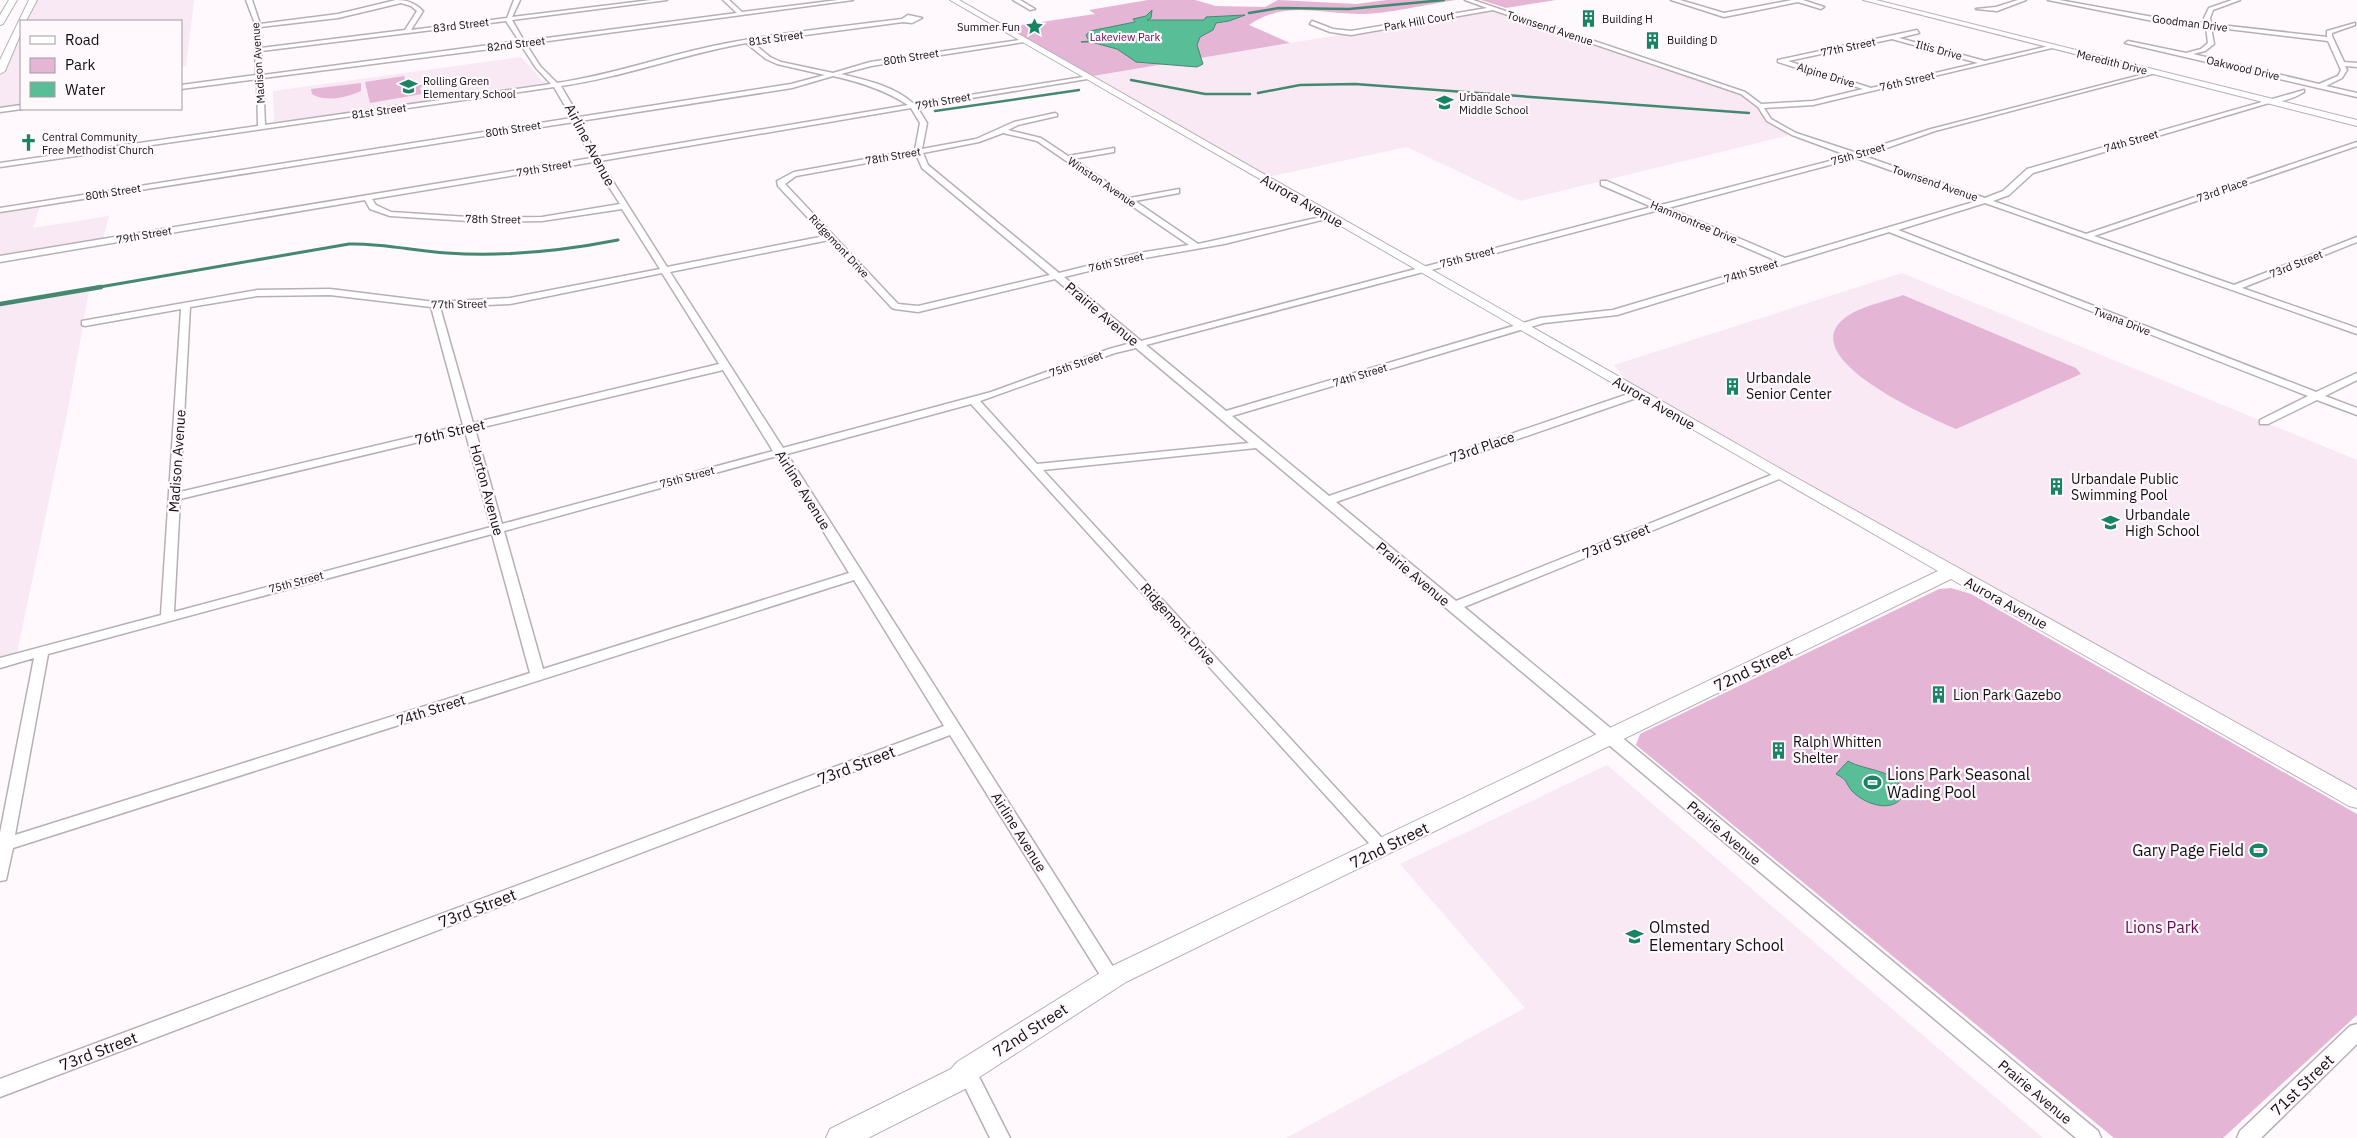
<svg xmlns="http://www.w3.org/2000/svg" width="2357" height="1138" viewBox="0 0 2357 1138" font-family="'IBM Plex Sans',sans-serif">
<style>
.built{fill:#f9e9f4}
.green{fill:#e5b5d6}
.water{fill:#59bd97;stroke:#44896f}
.lines{fill:none;stroke-linecap:round;stroke-linejoin:round}
.stream-far2{stroke:#44896f;stroke-width:2.5}
.stream-far1{stroke:#44896f;stroke-width:3}
.stream{stroke:#44896f;stroke-width:4.5}
.street-casing{stroke:#b8afb5;stroke-width:3}
.secondary-casing{stroke:#b8afb5;stroke-width:2}
.primary-casing{stroke:#b8afb5;stroke-width:2}
.street{fill:#fff;fill-rule:evenodd}
.secondary{fill:#fff;fill-rule:evenodd}
.primary{fill:#fff;fill-rule:evenodd}
.labels{text-anchor:middle;stroke-width:4.5;stroke-linejoin:round;paint-order:stroke}
.far-poi-label{font-size:11px;fill:#120f11;stroke:#fff8fc;text-anchor:start}
.far-street-label{font-size:11px;fill:#120f11;stroke:#fff8fc}
.far-park-label{font-size:11px;fill:#640c53;stroke:#fff8fc}
.street-label{font-size:14px;fill:#120f11;stroke:#fff8fc}
.poi-label{font-size:14px;fill:#120f11;stroke:#fff8fc;text-anchor:start}
.near-street-label{font-size:16px;fill:#120f11;stroke:#fff8fc}
.near-poi-label{font-size:16px;fill:#120f11;stroke:#fff8fc;text-anchor:start}
.near-park-label{font-size:16px;fill:#640c53;stroke:#fff8fc}
</style>
<rect width="100%" height="100%" fill="#fff8fc"/>
<g class="built">
<polygon points="33,0 194,0 186,66 181,67 181,21 22,21"/>
<polygon points="1494,9 1749,96 1769,120 1794,134 1520,201 1407,147 1263,178 1087,77"/>
<polygon points="21,23 21,107 0,110 0,71"/>
<polygon points="521,57 545,83 274,122 273,91"/>
<polygon points="41,203 33,228 109,216 102,242 0,259 0,210"/>
<polygon points="1902,273 2357,460 2357,800 1638,394 1614,365"/>
<polygon points="89,291 69,404 16,658 0,663 0,306"/>
<polygon points="1607,765 2043,1138 1286,1138 1525,1008 1400,864"/>
</g>
<g class="green">
<path d="M1148 0H1195L1216 6 1265 7 1278 0 1356 4 1387 0H1456C1428 4 1388 14 1361 14 1320 14 1285 0 1249 25L1290 43 1087 77 1001 28 1095 14 1089 10Z"/>
<polygon points="1481,0 1556,0 1506,8"/>
<polygon points="404,76 407,85 421,83 422,87 420,88 422,94 370,103 365,82"/>
<path d="M361 83V91C348 97 325 103 312 94L311 89Z"/>
<path d="M1903 295 2076 368 2081 374 1956 429C1929 417 1791 357 1846 317 1859 307 1887 301 1903 295Z"/>
<polygon points="1951,588 1971,594 2357,814 2357,1015 2223,1138 2114,1138 1636,745 1640,734 1939,589"/>
</g>
<g class="water">
<polygon points="1152,10 1151,18 1147,20 1204,20 1206,17 1245,15 1229,21 1216,23 1213,30 1200,37 1197,45 1203,64 1197,67 1136,62 1117,49 1091,42 1081,42 1089,41 1086,35 1090,31 1135,22 1133,19 1146,16"/>
<path d="M1848 761C1867 772 1897 768 1904 794 1894 815 1864 804 1852 791 1844 781 1849 781 1836 774Z"/>
</g>
<g class="lines">
<g class="stream-far2">
<polyline points="1249,13 1279,8 1349,9 1444,0"/>
<polyline points="1131,80 1205,94 1250,94"/>
<polyline points="1258,93 1300,85 1355,84 1749,113"/>
<polyline points="935,111 1079,90"/>
</g>
<path class="stream-far1" d="M94 288 349 244C383 243 414 251 447 253 505 257 562 251 618 240"/>
<polyline class="stream" points="0,304 101,287"/>
<defs>
<g id="street">
<path d="M246 0H252L260 24 338 14 396 0C407 0 415 3 423 11L411 30 507 18 514 0H520L512 17 651 0H667L512 20 524 41 737 13 723 0H729L742 12 838 0H853L526 44 540 66 557 83C611 75 661 57 713 46 775 33 839 27 902 19L908 15 922 18 912 23 903 22 752 42 770 57 781 62 833 73 870 62 1026 39 1024 42 871 66 841 74C866 80 894 86 914 104L1089 76 1087 79 917 107 927 123 922 149 976 139 1014 122 1055 113 1057 114V116L1018 125 1008 130 1041 138 1068 156 1114 148V152L1073 159 1130 198 1179 189V193L1135 201 1198 244 1330 215 1334 217 1224 244 1139 259 1064 277 1141 341 1652 207 1601 185V181H1607L1661 205 1849 156 1792 135 1767 121 1758 107 1741 94 1493 10 1351 35 1330 32 1310 24 1312 21 1333 29 1351 31 1487 8 1465 0H1473L1745 92 1761 104 1813 101 1863 89 1778 62V60L1917 30 1919 33 1899 38 1985 61 2053 45 2056 47 1813 105 1764 108 1771 119 1796 133 1857 153 1931 129 2156 71V73L1935 131 1864 156 1985 198 2003 191 2027 169 2304 90V92C2293 99 2281 102 2269 103L2033 173 2009 195 1993 201 2086 234 2357 142V146L2094 236 2234 285 2357 237V242L2242 288 2357 328V334L1985 203 1898 230 2316 392 2357 373V380L2325 396 2357 408V415L2317 400 2268 424H2260V420L2308 396 1889 232 1617 315 1544 323 1232 416 1329 496 1634 392H1642V396L1336 502 1456 601 1776 473H1784L1786 475 1784 477 1464 607 2098 1131 2101 1138H2076L1256 448 1043 470 1391 848 1389 852 1383 854 1377 852 971 404 787 454 1117 973 1120 978 1117 983 1111 986 1105 983 950 735 0 1097V1079L944 726 854 580 13 848 6 880 0 881V833L34 658 0 668V658L161 615 181 309 85 326 82 325V321L257 290 330 289 435 302 510 298 660 269 622 209 542 221 484 222 390 216 370 209 365 200 0 262V256L591 158 574 122 0 212V208L572 118 554 87 0 167V163L258 126 257 79 181 89V85L256 75 254 21ZM401 3 411 6 417 11 405 30 261 48 260 27 338 18ZM506 21 519 41 263 75 261 51ZM1892 39 1978 63 1871 88 1788 61ZM746 43 766 59 777 64 825 75 791 84 579 117 561 86C624 77 684 54 746 43ZM521 45 536 68 551 84 265 125 263 78ZM833 76C860 82 885 90 908 105L597 157 580 121 792 88ZM911 108 920 123 915 150 794 172 777 181 778 186 825 236 667 267 600 161ZM1003 133 1037 141 1189 245 1139 253 1059 273 928 165 923 153 979 142ZM916 154 922 168 1050 275 918 306 898 304 785 184 796 176ZM1856 158 1977 201 1785 258 1668 208ZM593 162 620 204 542 217 484 218 391 212 376 205 372 199ZM1659 210 1777 261 1613 310 1540 318 1226 411 1146 345ZM829 240 892 308 895 309 918 312 1055 279 1131 343 1109 349 991 392 783 448 670 272ZM662 273 719 364 473 423 440 307 510 304ZM330 295 431 307 463 425 180 492 190 307 257 296ZM1136 348 1249 443 1037 464 980 401 1115 353ZM723 370 773 451 502 524 475 429ZM465 431 491 527 174 612 180 499ZM777 456 849 573 543 669 504 531ZM492 534 530 673 15 835 48 654Z"/>
<polygon points="1013,0 1020,0 1035,9 1030,10"/>
<polygon points="1671,0 1680,0 1724,13 1792,0 1803,0 1824,7 1821,9 1798,2 1724,17"/>
<polygon points="2018,0 2026,0 1997,11 1976,9 1996,7"/>
<path d="M2048 0H2059L2153 17 2205 23 2204 18 2209 8 2232 0H2240L2213 10 2210 18 2211 24 2327 37V31L2355 23V25L2332 33V36L2344 62 2357 63V67L2345 66 2347 70 2342 78 2326 86 2357 93V97L2125 43 2128 41 2186 53 2201 49 2208 43 2206 27 2153 21ZM2211 27 2328 41 2341 70 2338 76 2319 84 2193 54 2205 51 2214 44Z"/>
<polygon points="21,105 22,109 0,112 0,108"/>
<polygon points="2357,1024 2357,1044 2261,1138 2237,1138 2240,1131 2350,1026"/>
<polygon points="966,1062 973,1065 1010,1138 990,1138 957,1071 959,1065"/>
</g>
<g id="secondary">
<polygon points="950,0 959,0 1786,472 2357,790 2357,808 2349,806 1951,579 1126,982 975,1080 969,1087 868,1138 826,1138 830,1129 951,1069 957,1062 1108,968 1938,571"/>
<polygon points="1863,0 1876,0 2357,120 2357,126"/>
</g>
<g id="primary">
<polygon points="9,0 17,0 3,24 0,25 0,15"/>
<polygon points="29,0 37,0 26,21 21,21 21,33 5,71 0,74 0,60"/>
</g>
</defs>
<use href="#street" class="street-casing"/>
<use href="#secondary" class="secondary-casing"/>
<use href="#primary" class="primary-casing"/>
<use href="#street" class="street"/>
<use href="#secondary" class="secondary"/>
<use href="#primary" class="primary"/>
</g>
<defs>
<symbol id="building-bare" viewBox="-9 -9 18 18"><path d="M-4-6H4V6H1V3H-1V6H-4ZM-2.5-4.3h1.7v1.8h-1.7ZM.8-4.3h1.7v1.8H.8ZM-2.5-1h1.7V.8h-1.7ZM.8-1h1.7V.8H.8Z" fill="#178563" stroke="#fff8fc" stroke-width="2.5" paint-order="stroke"/></symbol>
<symbol id="sight-bare" viewBox="-9 -9 18 18"><path d="M0-6L1.8-2.2L6-1.7L2.9 1.2L3.7 5.4L0 3.3L-3.7 5.4L-2.9 1.2L-6-1.7L-1.8-2.2Z" fill="#178563" stroke="#fff8fc" stroke-width="2.5" paint-order="stroke"/></symbol>
<symbol id="school-bare" viewBox="-9 -9 18 18"><path d="M0-5L7-2L0 1L-7-2ZM-4 1L0 2.5L4 1V4Q0 6-4 4Z" fill="#178563" stroke="#fff8fc" stroke-width="2.5" paint-order="stroke"/></symbol>
<symbol id="church-bare" viewBox="-9 -9 18 18"><path d="M-1.2-6h2.4v3.5h3.3v2.4h-3.3V6h-2.4V-.1h-3.3v-2.4h3.3Z" fill="#178563" stroke="#fff8fc" stroke-width="2.5" paint-order="stroke"/></symbol>
<symbol id="stadium-bare" viewBox="-9 -9 18 18"><path d="M0-5a6.5 5 0 1 0 0 10a6.5 5 0 1 0 0-10ZM-3.5-1.8h7v3.6h-7Z" fill="#178563" stroke="#fff8fc" stroke-width="2.5" paint-order="stroke"/></symbol>
</defs>
<g fill-rule="evenodd">
<use href="#building-bare" x="1576" y="6" width="25" height="25"/>
<use href="#sight-bare" x="1022" y="14" width="25" height="25"/>
<use href="#building-bare" x="1640" y="28" width="25" height="25"/>
<use href="#school-bare" x="396" y="74" width="25" height="25"/>
<use href="#school-bare" x="1432" y="90" width="25" height="25"/>
<use href="#church-bare" x="16" y="130" width="25" height="25"/>
<use href="#building-bare" x="1720" y="374" width="25" height="25"/>
<use href="#building-bare" x="2044" y="474" width="25" height="25"/>
<use href="#school-bare" x="2098" y="510" width="25" height="25"/>
<use href="#building-bare" x="1926" y="682" width="25" height="25"/>
<use href="#building-bare" x="1766" y="738" width="25" height="25"/>
<use href="#stadium-bare" x="1860" y="770" width="25" height="25"/>
<use href="#stadium-bare" x="2246" y="838" width="25" height="25"/>
<use href="#school-bare" x="1622" y="924" width="25" height="25"/>
</g>
<g class="labels">
<g class="far-poi-label">
<text x="1602" y="23">Building H</text>
<text x="1020" y="31" text-anchor="end">Summer Fun</text>
<text x="1667" y="44">Building D</text>
<text x="423" y="85">Rolling Green<tspan x="423" dy="13">Elementary School</tspan></text>
<text x="1459" y="101">Urbandale<tspan x="1459" dy="13">Middle School</tspan></text>
<text x="42" y="141">Central Community<tspan x="42" dy="13">Free Methodist Church</tspan></text>
</g>
<g class="far-street-label">
<text transform="translate(1419 21) rotate(-10)" y="4">Park Hill Court</text>
<text transform="translate(2190 23) rotate(7)" y="4">Goodman Drive</text>
<text transform="translate(461 25) rotate(-7)" y="4">83rd Street</text>
<text transform="translate(1550 28) rotate(18)" y="4">Townsend Avenue</text>
<text transform="translate(776 38) rotate(-8)" y="4">81st Street</text>
<text transform="translate(516 44) rotate(-7)" y="4">82nd Street</text>
<text transform="translate(1848 47) rotate(-12)" y="4">77th Street</text>
<text transform="translate(1939 50) rotate(15)" y="4">Iltis Drive</text>
<text transform="translate(911 57) rotate(-9)" y="4">80th Street</text>
<text transform="translate(2112 62) rotate(14)" y="4">Meredith Drive</text>
<text transform="translate(258 63) rotate(-94)" y="4">Madison Avenue</text>
<text transform="translate(2243 68) rotate(13)" y="4">Oakwood Drive</text>
<text transform="translate(1826 75) rotate(17)" y="4">Alpine Drive</text>
<text transform="translate(1907 81) rotate(-13)" y="4">76th Street</text>
<text transform="translate(943 101) rotate(-10)" y="4">79th Street</text>
<text transform="translate(379 111) rotate(-8)" y="4">81st Street</text>
<text transform="translate(513 129) rotate(-9)" y="4">80th Street</text>
<text transform="translate(2131 141) rotate(-16)" y="4">74th Street</text>
<text transform="translate(1858 154) rotate(-16)" y="4">75th Street</text>
<text transform="translate(893 156) rotate(-10)" y="4">78th Street</text>
<text transform="translate(544 168) rotate(-10)" y="4">79th Street</text>
<text transform="translate(1102 182) rotate(34)" y="4">Winston Avenue</text>
<text transform="translate(1935 183) rotate(19)" y="4">Townsend Avenue</text>
<text transform="translate(2222 190) rotate(-19)" y="4">73rd Place</text>
<text transform="translate(113 192) rotate(-9)" y="4">80th Street</text>
<text transform="translate(493 219) rotate(1)" y="4">78th Street</text>
<text transform="translate(1694 222) rotate(23)" y="4">Hammontree Drive</text>
<text transform="translate(144 235) rotate(-10)" y="4">79th Street</text>
<text transform="translate(839 246) rotate(47)" y="4">Ridgemont Drive</text>
<text transform="translate(1467 257) rotate(-15)" y="4">75th Street</text>
<text transform="translate(1116 262) rotate(-13)" y="4">76th Street</text>
<text transform="translate(2296 264) rotate(-22)" y="4">73rd Street</text>
<text transform="translate(1751 271) rotate(-17)" y="4">74th Street</text>
<text transform="translate(459 304) rotate(-1)" y="4">77th Street</text>
<text transform="translate(2122 321) rotate(21)" y="4">Twana Drive</text>
<text transform="translate(1076 364) rotate(-20)" y="4">75th Street</text>
<text transform="translate(1360 375) rotate(-17)" y="4">74th Street</text>
<text transform="translate(687 477) rotate(-15)" y="4">75th Street</text>
<text transform="translate(296 582) rotate(-15)" y="4">75th Street</text>
</g>
<g class="far-park-label">
<text x="1125" y="41">Lakeview Park</text>
</g>
<g class="street-label">
<text transform="translate(590 145) rotate(62)" y="5">Airline Avenue</text>
<text transform="translate(1302 201) rotate(30)" y="5">Aurora Avenue</text>
<text transform="translate(1102 314) rotate(40)" y="5">Prairie Avenue</text>
<text transform="translate(1654 403) rotate(30)" y="5">Aurora Avenue</text>
<text transform="translate(450 432) rotate(-13)" y="5">76th Street</text>
<text transform="translate(1482 447) rotate(-19)" y="5">73rd Place</text>
<text transform="translate(177 461) rotate(-86)" y="5">Madison Avenue</text>
<text transform="translate(487 490) rotate(75)" y="5">Horton Avenue</text>
<text transform="translate(803 490) rotate(58)" y="5">Airline Avenue</text>
<text transform="translate(1616 541) rotate(-22)" y="5">73rd Street</text>
<text transform="translate(1413 574) rotate(40)" y="5">Prairie Avenue</text>
<text transform="translate(2006 603) rotate(29)" y="5">Aurora Avenue</text>
<text transform="translate(1178 624) rotate(48)" y="5">Ridgemont Drive</text>
<text transform="translate(431 710) rotate(-18)" y="5">74th Street</text>
<text transform="translate(1019 832) rotate(58)" y="5">Airline Avenue</text>
<text transform="translate(1724 833) rotate(40)" y="5">Prairie Avenue</text>
<text transform="translate(2035 1092) rotate(40)" y="5">Prairie Avenue</text>
</g>
<g class="poi-label">
<text x="1746" y="383">Urbandale<tspan x="1746" dy="16">Senior Center</tspan></text>
<text x="2071" y="484">Urbandale Public<tspan x="2071" dy="16">Swimming Pool</tspan></text>
<text x="2125" y="520">Urbandale<tspan x="2125" dy="16">High School</tspan></text>
<text x="1953" y="700">Lion Park Gazebo</text>
<text x="1793" y="747">Ralph Whitten<tspan x="1793" dy="16">Shelter</tspan></text>
</g>
<g class="near-street-label">
<text transform="translate(1753 668) rotate(-26)" y="6">72nd Street</text>
<text transform="translate(856 765) rotate(-21)" y="6">73rd Street</text>
<text transform="translate(1389 845) rotate(-26)" y="6">72nd Street</text>
<text transform="translate(477 908) rotate(-21)" y="6">73rd Street</text>
<text transform="translate(1030 1030) rotate(-33)" y="6">72nd Street</text>
<text transform="translate(98 1051) rotate(-21)" y="6">73rd Street</text>
<text transform="translate(2302 1085) rotate(-44)" y="6">71st Street</text>
</g>
<g class="near-poi-label">
<text x="1887" y="780">Lions Park Seasonal<tspan x="1887" dy="18">Wading Pool</tspan></text>
<text x="2244" y="856" text-anchor="end">Gary Page Field</text>
<text x="1649" y="933">Olmsted<tspan x="1649" dy="18">Elementary School</tspan></text>
</g>
<g class="near-park-label">
<text x="2162" y="933">Lions Park</text>
</g>
</g>
<rect x="20" y="20" width="162" height="90" fill="#fff8fc" stroke="#a09b9e"/>
<rect x="30" y="36" width="25" height="8" fill="#ffffff" stroke="#a09b9e"/>
<text x="65" y="45" font-size="15" fill="#120f11">Road</text>
<rect x="30" y="58" width="25" height="15" fill="#e5b5d6" stroke="#a09b9e"/>
<text x="65" y="70" font-size="15" fill="#120f11">Park</text>
<rect x="30" y="82" width="25" height="15" fill="#59bd97" stroke="#a09b9e"/>
<text x="65" y="95" font-size="15" fill="#120f11">Water</text>
</svg>
